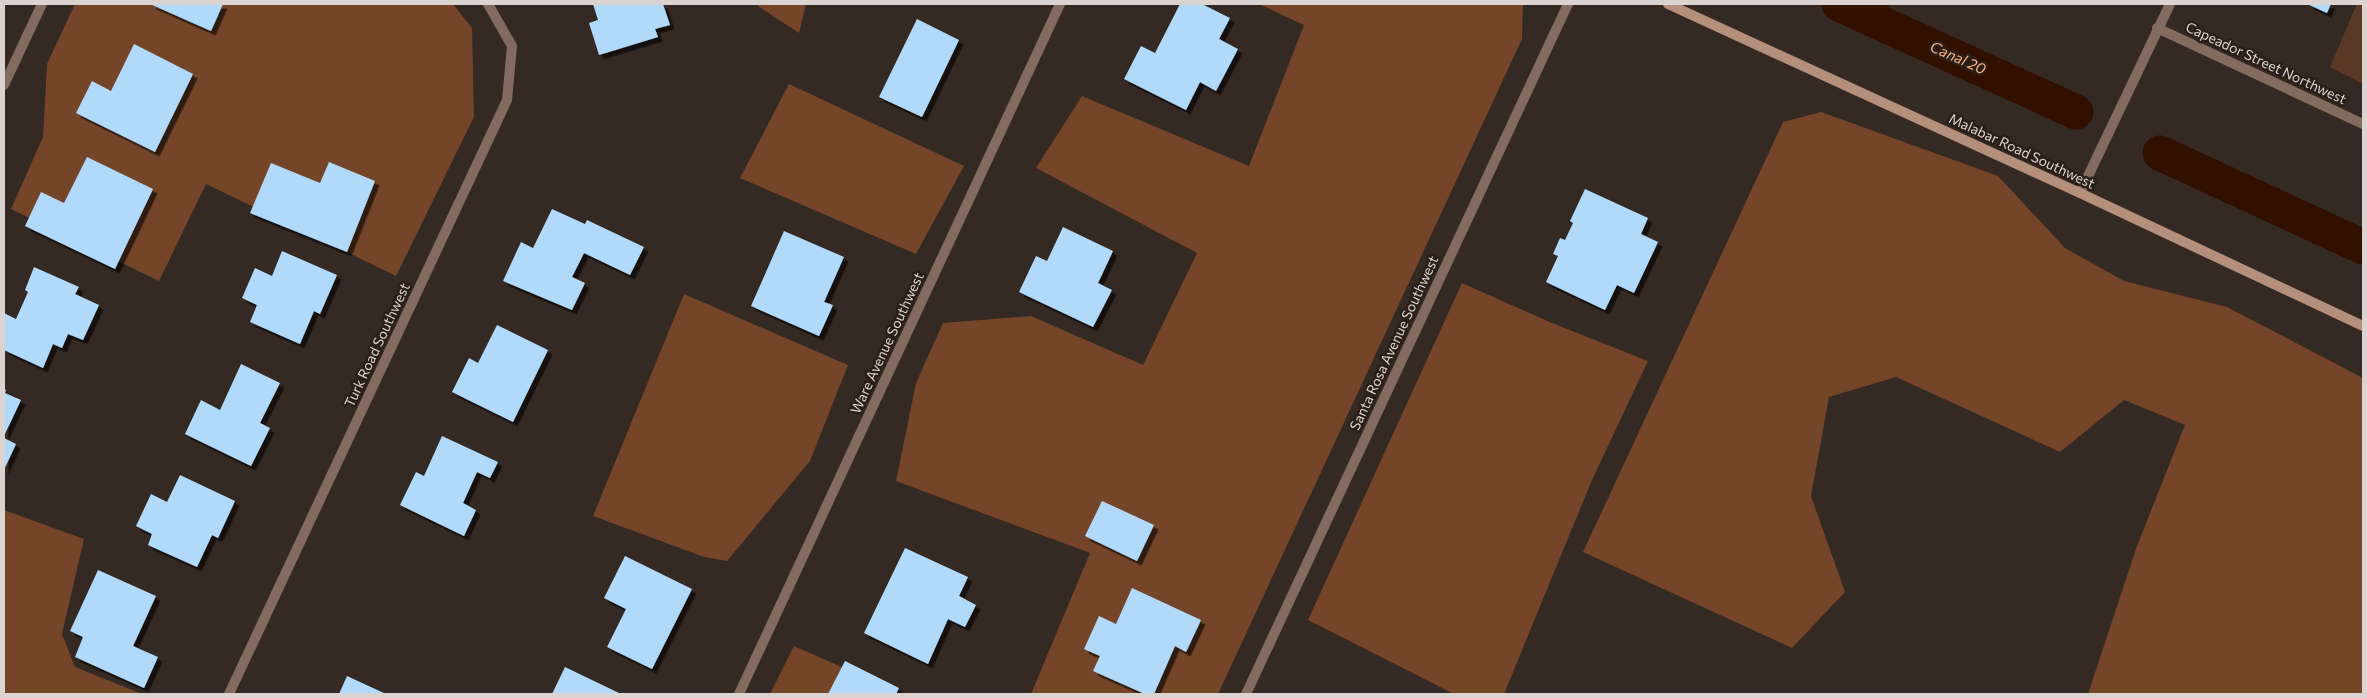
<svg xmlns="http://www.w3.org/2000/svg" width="2367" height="698" viewBox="0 0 2367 698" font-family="Commissioner,sans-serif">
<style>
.green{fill:#593926}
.forest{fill:#744528}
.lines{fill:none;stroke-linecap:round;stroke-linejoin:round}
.stream{stroke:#311000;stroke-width:10}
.canal{stroke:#311000;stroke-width:35}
.building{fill:#b1dafa;filter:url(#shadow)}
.minor{stroke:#836c5f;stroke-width:10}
.secondary{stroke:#b4907c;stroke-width:10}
.labels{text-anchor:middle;stroke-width:5;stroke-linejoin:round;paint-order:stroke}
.street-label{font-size:14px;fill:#dbd3cf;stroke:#2b1f19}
.water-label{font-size:15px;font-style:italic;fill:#fbae81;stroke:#2b1f19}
</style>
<defs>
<filter id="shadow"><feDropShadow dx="4.5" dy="4.5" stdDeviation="0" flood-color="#0009"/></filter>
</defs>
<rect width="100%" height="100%" fill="#352923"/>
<polygon class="green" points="2357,4 2363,4 2363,84 2330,67"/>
<g class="forest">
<polygon points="75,4 453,4 472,28 474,117 396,276 206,184 159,281 11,209 43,137 47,64"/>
<polygon points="758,4 806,4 799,33 758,6"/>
<polygon points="1259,4 1523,4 1522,39 1218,694 1031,694 1090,553 896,481 916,383 943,323 1031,316 1143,365 1197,253 1036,168 1082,96 1249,166 1304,25"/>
<polygon points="789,84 964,166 916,254 740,178"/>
<polygon points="1821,112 1998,176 2065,248 2124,281 2227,307 2363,378 2363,694 2088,694 2137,546 2185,425 2124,400 2060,452 1896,377 1829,397 1811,496 1845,592 1792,648 1583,552 1783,122"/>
<polygon points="1462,283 1552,323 1648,361 1592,480 1504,694 1454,694 1308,620"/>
<polygon points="684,294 848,365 810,461 727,561 704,557 593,516"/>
<polygon points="4,510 84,539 62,634 75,667 142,694 4,694"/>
<polygon points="794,646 903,694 770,694"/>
</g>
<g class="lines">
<polyline class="stream" points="1875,20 1884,4"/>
<g class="canal">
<polyline points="1839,4 2076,112"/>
<polyline points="2160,153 2363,247"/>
</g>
</g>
<g class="building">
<polygon points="150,4 223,4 211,31"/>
<polygon points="593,4 663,4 670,25 655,29 658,37 599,55 589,23 598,20"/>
<polygon points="1180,4 1202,4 1230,18 1219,39 1238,49 1216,91 1200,82 1186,110 1124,79 1141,46 1155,53"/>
<polygon points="2307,4 2331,4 2327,13"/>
<polygon points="917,19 959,40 922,117 879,97"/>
<polygon points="134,44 193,74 155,152 76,113 92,81 111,91"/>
<polygon points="87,157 153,189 115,269 25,226 41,192 64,203"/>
<polygon points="329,162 375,181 347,252 250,213 271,163 320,183"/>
<polygon points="1585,189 1648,218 1641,234 1658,242 1634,293 1617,285 1605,310 1546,282 1558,256 1553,254 1560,238 1565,240 1573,223 1570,221"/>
<polygon points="552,209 585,224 587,220 644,247 630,275 584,253 572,277 585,283 572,310 503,281 521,242 533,248"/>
<polygon points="1063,227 1113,251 1098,283 1112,290 1093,327 1019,292 1036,256 1047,261"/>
<polygon points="784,231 844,257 824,302 833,305 819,336 751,306"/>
<polygon points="282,251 337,275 320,314 314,311 300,344 250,322 257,305 242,298 255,268 272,276"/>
<polygon points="34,267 79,287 75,294 99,305 83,340 68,334 62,348 53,344 43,368 4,350 4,313 16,319 28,292 25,290"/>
<polygon points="497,325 548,350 513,422 452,392 469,358 478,363"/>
<polygon points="241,364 280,383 260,423 270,428 251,466 185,434 201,400 220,410"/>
<polygon points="4,389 6,390 5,393 21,400 4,436"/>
<polygon points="442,436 498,462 490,478 477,472 463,503 476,510 464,536 400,505 416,472 424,476"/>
<polygon points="4,438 16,444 4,470"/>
<polygon points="180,475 235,501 218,538 212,535 197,567 148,545 152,534 136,526 151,494 167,502"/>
<polygon points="1102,501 1154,525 1137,561 1085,536"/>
<polygon points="905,548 968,577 959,596 976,605 965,627 948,619 928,664 864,633"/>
<polygon points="625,556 692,589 652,669 607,647 626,609 604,598"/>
<polygon points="98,570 156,596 133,646 158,657 144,688 75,657 83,637 70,631"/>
<polygon points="1132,588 1201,620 1186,652 1175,646 1154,694 1145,694 1093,671 1100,656 1084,649 1099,616 1116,624"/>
<polygon points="845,661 899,688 896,694 828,694"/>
<polygon points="565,667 621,694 552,694"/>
<polygon points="347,676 386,694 339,694"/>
</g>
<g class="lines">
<g class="minor">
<polyline points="2157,28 2363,124"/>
<polyline points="4,85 42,4"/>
<polyline points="2080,193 2170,4"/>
<polyline points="229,694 507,100 512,46 488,4"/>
<polyline points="739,694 1060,4"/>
<polyline points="1246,694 1568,4"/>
</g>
<polyline class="secondary" points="1668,4 2080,193 2363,326"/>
</g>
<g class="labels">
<g class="street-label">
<text transform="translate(2266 63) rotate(25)" y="5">Capeador Street Northwest</text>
<text transform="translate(2022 151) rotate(25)" y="5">Malabar Road Southwest</text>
<text transform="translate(887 343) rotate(-65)" y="5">Ware Avenue Southwest</text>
<text transform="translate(1394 343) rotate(-65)" y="5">Santa Rosa Avenue Southwest</text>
<text transform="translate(377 345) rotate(-65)" y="5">Turk Road Southwest</text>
</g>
<g class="water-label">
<text transform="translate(1958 58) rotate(24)" y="5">Canal 20</text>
</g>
</g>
<rect width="2367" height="698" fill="none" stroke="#dbd3cf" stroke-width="10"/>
</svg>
